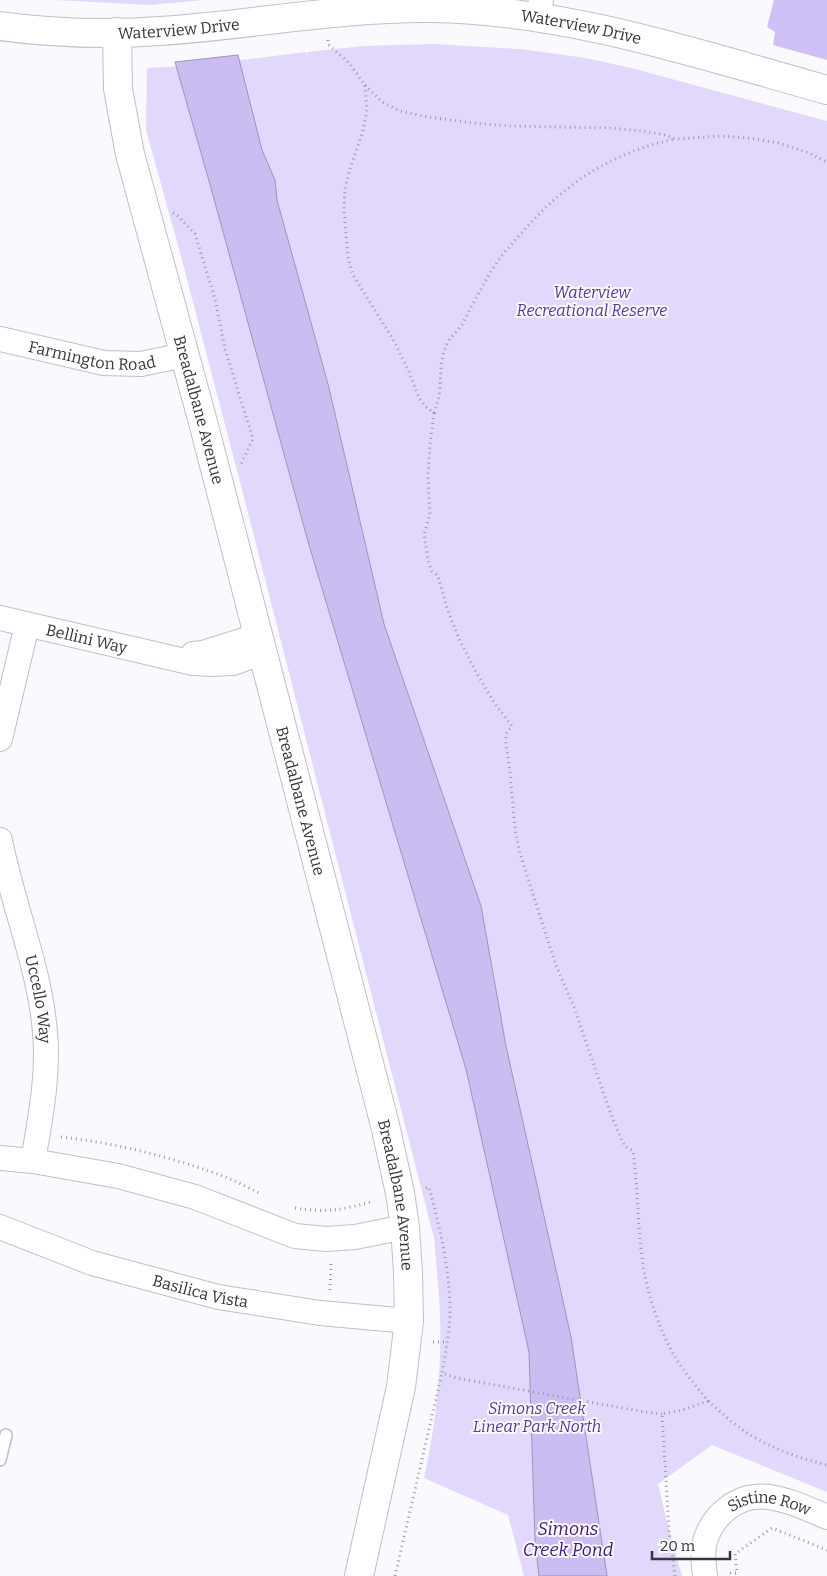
<svg xmlns="http://www.w3.org/2000/svg" width="827" height="1576" viewBox="0 0 827 1576" font-family="Bitter,serif">
<style>
.green{fill:#e1d8fc}
.forest{fill:#cfc0f6}
.water{fill:#cbbcf2;stroke:#9e93bb}
.lines{fill:none;stroke-linecap:round;stroke-linejoin:round}
.service-casing{stroke:#c2bdd1;stroke-width:14}
.minor-casing{stroke:#c2bdd1;stroke-width:26}
.tertiary-casing{stroke:#c2bdd1;stroke-width:30}
.path{stroke:#9a999f;stroke-width:3;stroke-dasharray:1 4;stroke-linecap:butt}
.service{stroke:#fff;stroke-width:11}
.minor{stroke:#fff;stroke-width:24}
.tertiary{stroke:#fff;stroke-width:28}
.labels{text-anchor:middle;stroke-width:4;stroke-linejoin:round;paint-order:stroke}
.street-label{font-size:16px;fill:#36343c;stroke:#faf9fe}
.park-label{font-size:16px;font-style:italic;fill:#5c3599;stroke:#faf9fe}
.water-label{font-size:18px;font-style:italic;fill:#42147a;stroke:#faf9fe}
</style>
<rect width="100%" height="100%" fill="#faf9fe"/>
<g class="green">
<polygon points="55,0 203,0 149,5"/>
<path d="M433 44 520 49 586 58 635 69 827 121V1492L712 1445 658 1484 669 1530 682 1576H524L508 1515 424 1478C436 1424 442 1369 440 1314 439 1289 436 1263 434 1238L246 505 182 260 146 130 147 68 200 65 306 52 308 58 307 52 364 46Z"/>
</g>
<polygon class="forest" points="774,0 827,0 827,60 773,45 775,32 767,27"/>
<polygon class="water" points="238,55 262,150 275,180 277,200 328,384 384,624 481,906 506,1046 571,1337 607,1576 539,1576 535,1540 529,1352 466,1069 309,545 211,188 175,62"/>
<g class="lines">
<defs>
<polyline id="service" points="0,1460 6,1435"/>
<g id="minor">
<polyline points="538,17 541,0"/>
<path id="s1" d="M0 339 104 363 141 364 184 355"/>
<path id="s2" d="M0 618 193 663 211 664 233 663 261 653"/>
<polyline points="193,654 203,653 257,636"/>
<polyline points="0,739 27,625"/>
<path id="s3" d="M0 840C12 904 40 967 45 1033 49 1076 40 1119 33 1161"/>
<polyline points="0,1158 33,1161 118,1176 195,1197 295,1236 326,1239 355,1237 405,1227"/>
<path id="s4" d="M0 1227 92 1263 218 1297 320 1313 409 1321"/>
<path id="s5" d="M705 1576C704 1566 702 1555 704 1545 711 1515 738 1493 769 1497 790 1500 808 1509 827 1517"/>
</g>
<g id="tertiary">
<path id="s6" d="M0 26C52 33 107 35 160 31 251 25 341 7 432 8 568 10 698 54 827 90"/>
<path id="s7" d="M117 32 118 89 130 154 204 426 385 1125 400 1193 405 1227 408 1272 409 1321 401 1387 359 1576"/>
</g>
</defs>
<use href="#service" class="service-casing"/>
<use href="#minor" class="minor-casing"/>
<use href="#tertiary" class="tertiary-casing"/>
<g class="path">
<path d="M328 40V44L349 63 365 85 367 109 363 131 349 172 345 189 344 210 348 257 353 275 394 341 409 372 419 398 425 406 434 413 430 444 428 477 430 514 424 535 429 564 432 571 438 576 447 608 459 639 476 672 495 704 512 726 506 734V743L510 772 515 828 519 850 555 963 574 1007 610 1112 622 1141 626 1147 633 1151C639 1193 637 1235 645 1276 650 1301 659 1326 670 1348 680 1368 695 1384 708 1401L683 1410 662 1414 669 1530 675 1576"/>
<polyline points="365,85 382,102 400,111 422,116 472,123 510,126 611,128 642,131 666,135 675,139 721,136 748,138 778,143 809,153 827,162"/>
<polyline points="173,213 177,215 195,234 215,299 225,349 253,439 241,464"/>
<path d="M434 413C437 404 440 396 440 387 441 372 440 360 446 346 450 336 459 331 464 321 473 303 483 285 493 268 503 253 515 240 527 227 568 181 614 152 675 139"/>
<path d="M61 1137C116 1143 171 1157 223 1176 236 1181 249 1188 261 1194"/>
<path d="M426 1188 429 1187C440 1228 450 1269 450 1312 450 1332 445 1353 442 1373L456 1378 645 1412 662 1414"/>
<path d="M295 1208C328 1213 342 1210 374 1201"/>
<polyline points="330,1290 331,1264"/>
<polyline points="433,1342 447,1342"/>
<path d="M708 1401C716 1408 724 1415 732 1422 759 1444 794 1457 827 1465"/>
<polyline points="730,1573 737,1573 735,1554 772,1528 827,1550"/>
<polyline points="395,1576 442,1373"/>
</g>
<use href="#service" class="service"/>
<use href="#minor" class="minor"/>
<use href="#tertiary" class="tertiary"/>
</g>
<g class="labels">
<g class="street-label">
<text dy="6" stroke="none"><textPath href="#s6" startOffset="179">Waterview Drive</textPath></text>
<text dy="6" stroke="none"><textPath href="#s6" startOffset="584">Waterview Drive</textPath></text>
<text dy="6" stroke="none"><textPath href="#s1" startOffset="94">Farmington Road</textPath></text>
<text dy="6" stroke="none"><textPath href="#s7" startOffset="388">Breadalbane Avenue</textPath></text>
<text dy="6" stroke="none"><textPath href="#s2" startOffset="89">Bellini Way</textPath></text>
<text dy="6" stroke="none"><textPath href="#s7" startOffset="792">Breadalbane Avenue</textPath></text>
<text dy="6" stroke="none"><textPath href="#s3" startOffset="164">Uccello Way</textPath></text>
<text dy="6" stroke="none"><textPath href="#s7" startOffset="1198">Breadalbane Avenue</textPath></text>
<text dy="6" stroke="none"><textPath href="#s4" startOffset="211">Basilica Vista</textPath></text>
<text dy="6" stroke="none"><textPath href="#s5" startOffset="120">Sistine Row</textPath></text>
</g>
<g class="park-label">
<text x="592" y="298">Waterview<tspan x="592" dy="18">Recreational Reserve</tspan></text>
<text x="537" y="1414">Simons Creek<tspan x="537" dy="18">Linear Park North</tspan></text>
</g>
<g class="water-label">
<text x="568" y="1535">Simons<tspan x="568" dy="21">Creek Pond</tspan></text>
</g>
</g>
<path d="M652 1551v8h78v-8" fill="none" stroke="#36343c" stroke-width="2.5"/>
<text x="660" y="1551" font-size="15" fill="#36343c" stroke="#faf9fe" stroke-width="4" paint-order="stroke">20 m</text>
</svg>
